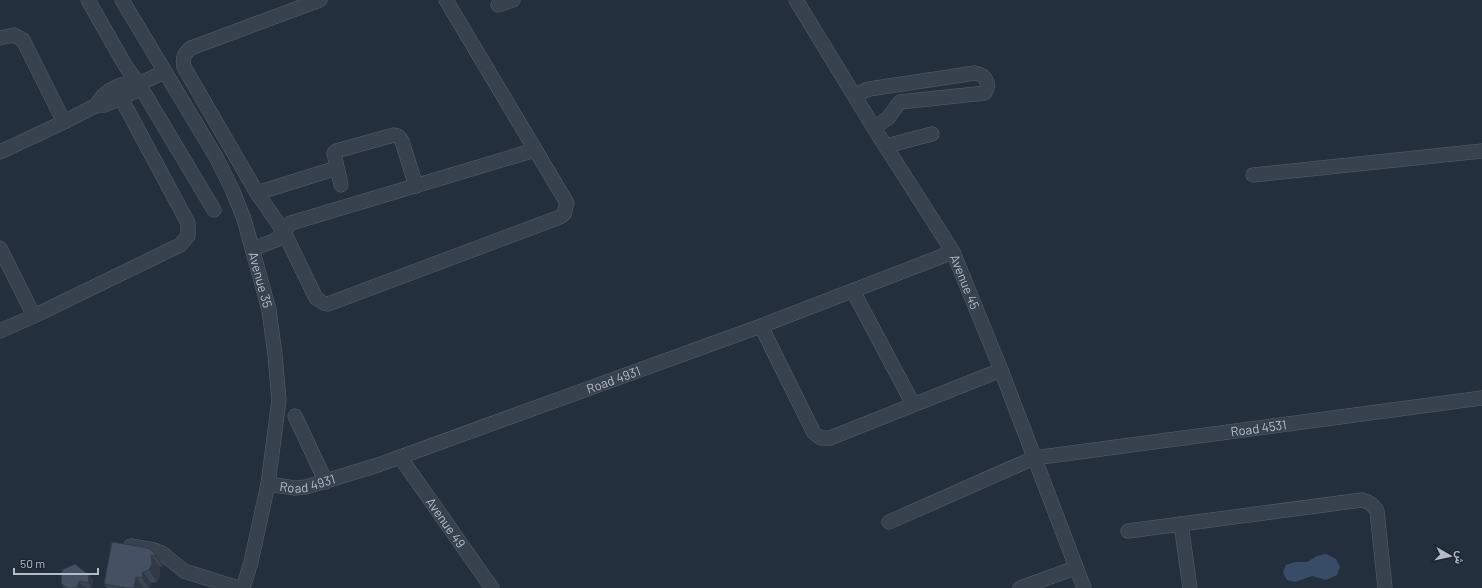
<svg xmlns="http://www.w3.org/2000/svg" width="1482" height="588" viewBox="0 0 1482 588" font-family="Barlow,Vazirmatn,sans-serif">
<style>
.water{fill:#394c67}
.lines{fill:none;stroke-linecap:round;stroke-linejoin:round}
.minor-casing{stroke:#565f6c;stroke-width:15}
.minor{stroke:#38414e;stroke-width:14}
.wall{fill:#3b4654}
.shaded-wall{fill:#303945}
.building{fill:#455162;stroke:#303945}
.labels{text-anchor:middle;stroke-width:3.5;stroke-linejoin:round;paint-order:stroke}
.street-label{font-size:13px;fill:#b4bcc9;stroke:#1d2633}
</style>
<rect width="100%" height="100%" fill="#242f3e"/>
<polygon class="water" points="1326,554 1336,559 1340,567 1337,575 1326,580 1312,576 1295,582 1287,580 1283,572 1286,565 1295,562 1307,562 1317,556"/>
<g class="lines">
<defs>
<g id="minor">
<polyline points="88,0 125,65 143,91 214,210"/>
<path id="s1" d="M122 0 216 157 232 189 244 219 269 310 275 355 279 400 268 484 251 562 243 588"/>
<path d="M320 0 191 48C184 54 182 58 184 67L257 193 284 232 316 298 323 303 328 304 560 217 564 214 567 203 446 0"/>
<path id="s2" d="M796 0 874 128 953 252 1001 370 1084 588"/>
<polyline points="498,5 513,0"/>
<polyline points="0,38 14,35 23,40 64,122"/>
<path d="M855 95 869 89 975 73C985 75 991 83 985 93L900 102 888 118 874 128"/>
<path d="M97 105C103 90 124 81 139 84"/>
<polyline points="886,146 932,134"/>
<polyline points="0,152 64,122 97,105 105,105 121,98 135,91 139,84 164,72"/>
<polyline points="1253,175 1482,151"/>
<polyline points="341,185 334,153 336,151 394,135 398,136 402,141 416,186"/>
<polyline points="257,193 337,168"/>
<polyline points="0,248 34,316"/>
<polyline points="253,249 276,240 291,223 535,150"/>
<polyline points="853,291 913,404"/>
<polyline points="761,326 814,433 821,438 830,438 1001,370"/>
<polyline points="0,331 34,316 180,245 188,236 188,223 121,98"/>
<polyline points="295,416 326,482"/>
<path id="s3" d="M400 457 492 588"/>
<path id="s4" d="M268 484 295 488 306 487 378 465 761 326 953 252"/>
<path id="s5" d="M889 522 1034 458 1482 398"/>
<polyline points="1181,524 1190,588"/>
<path d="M1128 531 1362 500C1370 502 1373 505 1377 511L1385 588"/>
<polyline points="131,546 154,550 162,553 184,571 238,588"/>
<polyline points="1020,588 1075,568"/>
</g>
</defs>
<use href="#minor" class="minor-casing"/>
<use href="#minor" class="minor"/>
</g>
<g class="wall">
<polygon points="112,542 155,554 163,565 163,567 159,566 160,575 157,582 151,583 150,588 107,588 104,584"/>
<polygon points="62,570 93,580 92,588 88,588 83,587 83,588 64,588 61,583"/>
</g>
<g class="shaded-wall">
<polygon points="155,554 163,565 163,567 155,556"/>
<polygon points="151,555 159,566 160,575 157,582 149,570"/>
<polygon points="143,572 151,583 150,588 149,588 142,578"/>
<polygon points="89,575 93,580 92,588 91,588 88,583"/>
<polygon points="136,577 144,588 134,588"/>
<polygon points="79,581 83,587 83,588 79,588 78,586"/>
</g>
<g class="building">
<polygon points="112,542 144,547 150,549 155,554 155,556 151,555 152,564 149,570 143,572 142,578 136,577 134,588 126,588 104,584"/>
<polygon points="75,564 89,575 88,583 79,581 78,586 75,588 67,588 61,583 62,570"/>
</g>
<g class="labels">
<g class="street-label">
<text dy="5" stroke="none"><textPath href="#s1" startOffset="314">Avenue 35</textPath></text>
<text dy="5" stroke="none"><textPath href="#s2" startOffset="329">Avenue 45</textPath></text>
<text dy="5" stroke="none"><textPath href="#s4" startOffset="364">Road 4931</textPath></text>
<text dy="5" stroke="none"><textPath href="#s5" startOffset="385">Road 4531</textPath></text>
<text dy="5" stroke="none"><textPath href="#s4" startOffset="40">Road 4931</textPath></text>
<text dy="5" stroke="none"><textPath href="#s3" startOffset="80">Avenue 49</textPath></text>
</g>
</g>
<g transform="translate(1450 556) rotate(99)" stroke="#1d2633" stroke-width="3" paint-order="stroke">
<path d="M0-3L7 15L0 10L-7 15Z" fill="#b4bcc9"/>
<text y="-6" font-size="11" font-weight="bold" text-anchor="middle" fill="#b4bcc9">ش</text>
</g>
<path d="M14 568v6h84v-6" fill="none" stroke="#b4bcc9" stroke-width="2"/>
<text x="20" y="568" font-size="12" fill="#b4bcc9" stroke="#1d2633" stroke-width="3" paint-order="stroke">50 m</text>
</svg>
